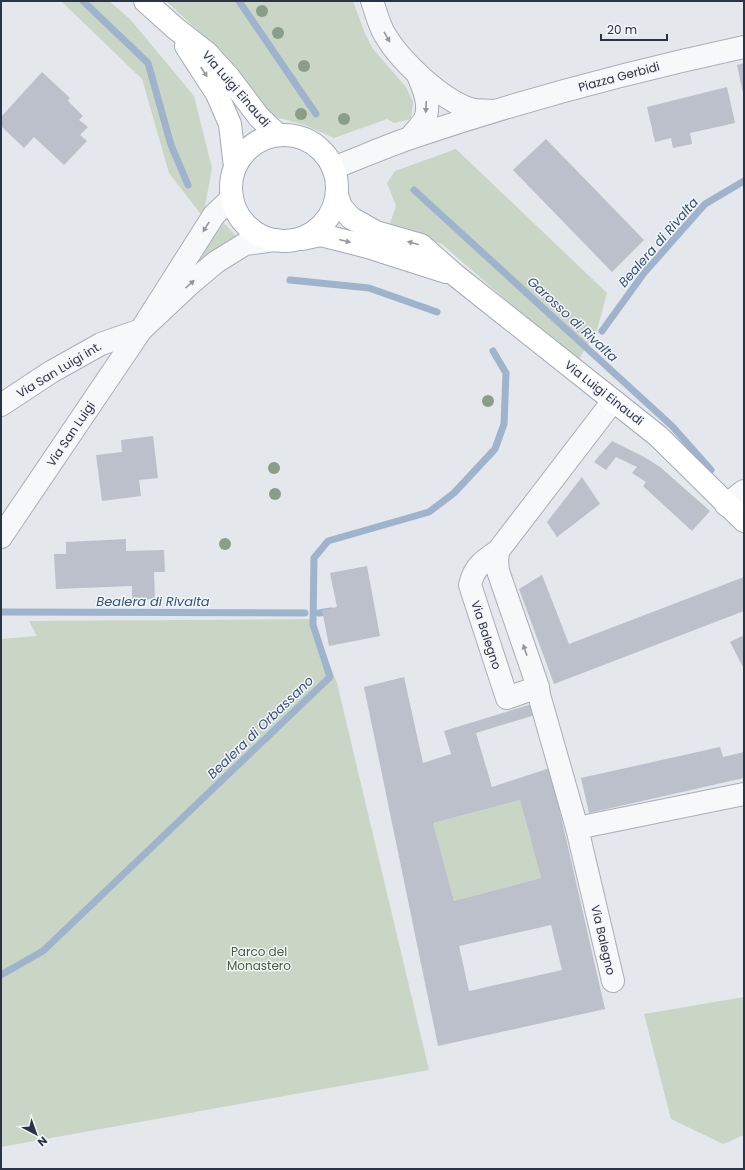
<svg xmlns="http://www.w3.org/2000/svg" width="745" height="1170" viewBox="0 0 745 1170" font-family="Poppins,sans-serif">
<style>
.green{fill:#c9d6c5}
.lines{fill:none;stroke-linecap:round;stroke-linejoin:round}
.stream{stroke:#9fb4cc;stroke-width:7}
.building{fill:#bbc0ca;fill-rule:evenodd}
.minor-casing{stroke:#a9aeb7;stroke-width:24}
.major-casing{stroke:#a3abb8;stroke-width:24}
.minor{stroke:#f7f8fa;stroke-width:22}
.major{stroke:#fff;stroke-width:22}
.tree{fill:#899d89}
.oneway{fill:#9196a0}
.oneway2{fill:#959aa2}
.labels{text-anchor:middle;stroke-width:3;stroke-linejoin:round;paint-order:stroke}
.street-label{font-size:12px;fill:#2b3445;stroke:#f4f6f9}
.park-label{font-size:12px;fill:#3f6138;stroke:#f4f6f9}
.water-label{font-size:13px;font-style:italic;fill:#34527a;stroke:#f4f6f9}
</style>
<rect width="100%" height="100%" fill="#e4e7ec"/>
<g class="green">
<polygon points="61,1 109,1 130,19 194,96 212,168 203,217 169,173 142,79"/>
<polygon points="166,1 353,1 364,31 373,49 406,87 413,102 411,119 394,123 387,119 334,138 305,125 272,116 223,54"/>
<polygon points="456,149 607,293 597,330 577,362 442,244 389,226 396,206 387,183 395,171"/>
<polygon points="222,221 240,240 176,293"/>
<polygon points="311,619 337,683 429,1070 1,1147 1,639 37,636 29,621"/>
<polygon points="520,800 541,878 454,901 433,823"/>
<polygon points="744,997 744,1135 723,1144 671,1119 644,1014"/>
</g>
<g class="lines">
<g class="stream">
<polyline points="83,1 148,63 171,145 188,185"/>
<polyline points="239,1 316,114"/>
<polyline points="414,190 672,426 711,470"/>
<polyline points="290,280 369,288 437,312"/>
<polyline points="602,331 644,273 705,204 744,181"/>
<polyline points="1,612 305,613"/>
<polyline points="319,613 331,611"/>
<polyline points="1,975 43,951 330,677 313,625 314,558 328,541 429,512 454,493 495,449 504,424 506,373 493,351"/>
</g>
</g>
<g class="building">
<polygon points="744,63 744,93 743,93 737,65"/>
<polygon points="42,72 70,98 68,101 83,116 79,120 88,127 80,135 87,141 64,165 34,137 24,148 1,126 1,117"/>
<polygon points="727,87 735,123 690,133 692,144 673,148 671,138 655,142 647,107"/>
<polygon points="546,139 644,240 612,272 513,170"/>
<polygon points="153,436 158,478 139,480 141,496 102,501 96,455 122,452 121,440"/>
<polygon points="612,441 644,457 660,467 710,511 692,531 643,486 646,482 632,473 637,467 616,457 606,470 594,462"/>
<polygon points="582,477 600,504 557,537 547,522"/>
<polygon points="126,539 126,551 164,550 165,572 154,572 155,599 132,600 132,586 56,589 54,554 66,554 66,542"/>
<polygon points="367,566 380,636 329,646 322,610 337,607 330,573"/>
<polygon points="542,575 569,644 744,577 744,611 554,684 519,589"/>
<polygon points="744,635 744,669 730,642"/>
<path d="M404 677 423 763 451 754 444 731 535 703 538 714 476 733 492 787 550 768 605 1009 438 1046 364 687ZM520 800 541 878 454 901 433 823ZM551 925 562 970 469 991 459 946Z"/>
<polygon points="720,747 723,757 744,752 744,778 589,813 581,778"/>
</g>
<g class="lines">
<defs>
<g id="minor">
<path d="M372 1C376 12 379 25 385 35 401 62 441 99 470 109 477 111 485 110 492 111"/>
<path d="M411 137C415 131 422 125 425 119 431 104 423 88 418 75"/>
<path d="M333 168C360 158 386 146 413 137 520 101 633 71 744 47"/>
<polyline points="1,405 51,372 101,344 141,330 191,283 216,262 245,244 275,240"/>
<polyline points="726,505 744,491"/>
<polyline points="1,537 141,330 214,215 232,198"/>
<polyline points="498,551 613,401"/>
<path d="M538 687 507 698 470 585C474 567 483 561 498 551L497 561 498 571 538 687 539 695 577 828 613 981"/>
<polyline points="577,828 744,794"/>
</g>
<g id="major">
<polyline points="145,1 175,28 207,53 228,76 259,117 278,135"/>
<polyline points="186,46 217,94 230,124 235,167"/>
<circle cx="284" cy="188" r="53"/>
<polyline points="337,195 341,207 351,218 376,232 421,245 455,275 658,436 744,521"/>
<polyline points="302,239 321,235 368,247 446,272"/>
</g>
</defs>
<use href="#minor" class="minor-casing"/>
<use href="#major" class="major-casing"/>
<use href="#minor" class="minor"/>
<use href="#major" class="major"/>
</g>
<g class="tree">
<circle cx="262" cy="11" r="6"/>
<circle cx="278" cy="33" r="6"/>
<circle cx="304" cy="66" r="6"/>
<circle cx="301" cy="114" r="6"/>
<circle cx="344" cy="119" r="6"/>
<circle cx="488" cy="401" r="6"/>
<circle cx="274" cy="468" r="6"/>
<circle cx="275" cy="494" r="6"/>
<circle cx="225" cy="544" r="6"/>
</g>
<defs><path id="oneway-solid" d="M-6-.8H1V-3.2L6.5 0L1 3.2V.8H-6Z"/></defs>
<g class="oneway">
<use href="#oneway-solid" transform="translate(387 37) rotate(60)"/>
<use href="#oneway-solid" transform="translate(426 107) rotate(93)"/>
<use href="#oneway-solid" transform="translate(206 227) rotate(122)"/>
<use href="#oneway-solid" transform="translate(190 284) rotate(-42)"/>
<use href="#oneway-solid" transform="translate(525 650) rotate(-109)"/>
</g>
<g class="oneway2">
<use href="#oneway-solid" transform="translate(204 72) rotate(57)"/>
<use href="#oneway-solid" transform="translate(345 241) rotate(14)"/>
<use href="#oneway-solid" transform="translate(413 243) rotate(-164)"/>
</g>
<g class="labels">
<g class="street-label">
<text transform="translate(619 77) rotate(-15)" y="4">Piazza Gerbidi</text>
<text transform="translate(236 89) rotate(49)" y="4">Via Luigi Einaudi</text>
<text transform="translate(59 370) rotate(-31)" y="4">Via San Luigi int.</text>
<text transform="translate(604 393) rotate(38)" y="4">Via Luigi Einaudi</text>
<text transform="translate(71 434) rotate(-56)" y="4">Via San Luigi</text>
<text transform="translate(486 635) rotate(72)" y="4">Via Balegno</text>
<text transform="translate(603 940) rotate(77)" y="4">Via Balegno</text>
</g>
<g class="park-label">
<text x="259" y="956">Parco del<tspan x="259" dy="14">Monastero</tspan></text>
</g>
<g class="water-label">
<text transform="translate(658 242) rotate(-49)" y="5">Bealera di Rivalta</text>
<text transform="translate(573 319) rotate(43)" y="5">Garosso di Rivalta</text>
<text x="153" y="606">Bealera di Rivalta</text>
<text transform="translate(260 727) rotate(-44)" y="5">Bealera di Orbassano</text>
</g>
</g>
<rect width="745" height="1170" fill="none" stroke="#2b3445" stroke-width="4"/>
<g transform="translate(36 1134) rotate(139)" stroke="#f4f6f9" stroke-width="3" paint-order="stroke">
<path d="M0-3L7 15L0 10L-7 15Z" fill="#2b3445"/>
<text y="-6" font-size="11" font-weight="bold" text-anchor="middle" fill="#2b3445">N</text>
</g>
<path d="M601 34v6h66v-6" fill="none" stroke="#2b3445" stroke-width="2"/>
<text x="607" y="34" font-size="12" fill="#2b3445" stroke="#f4f6f9" stroke-width="3" paint-order="stroke">20 m</text>
</svg>
